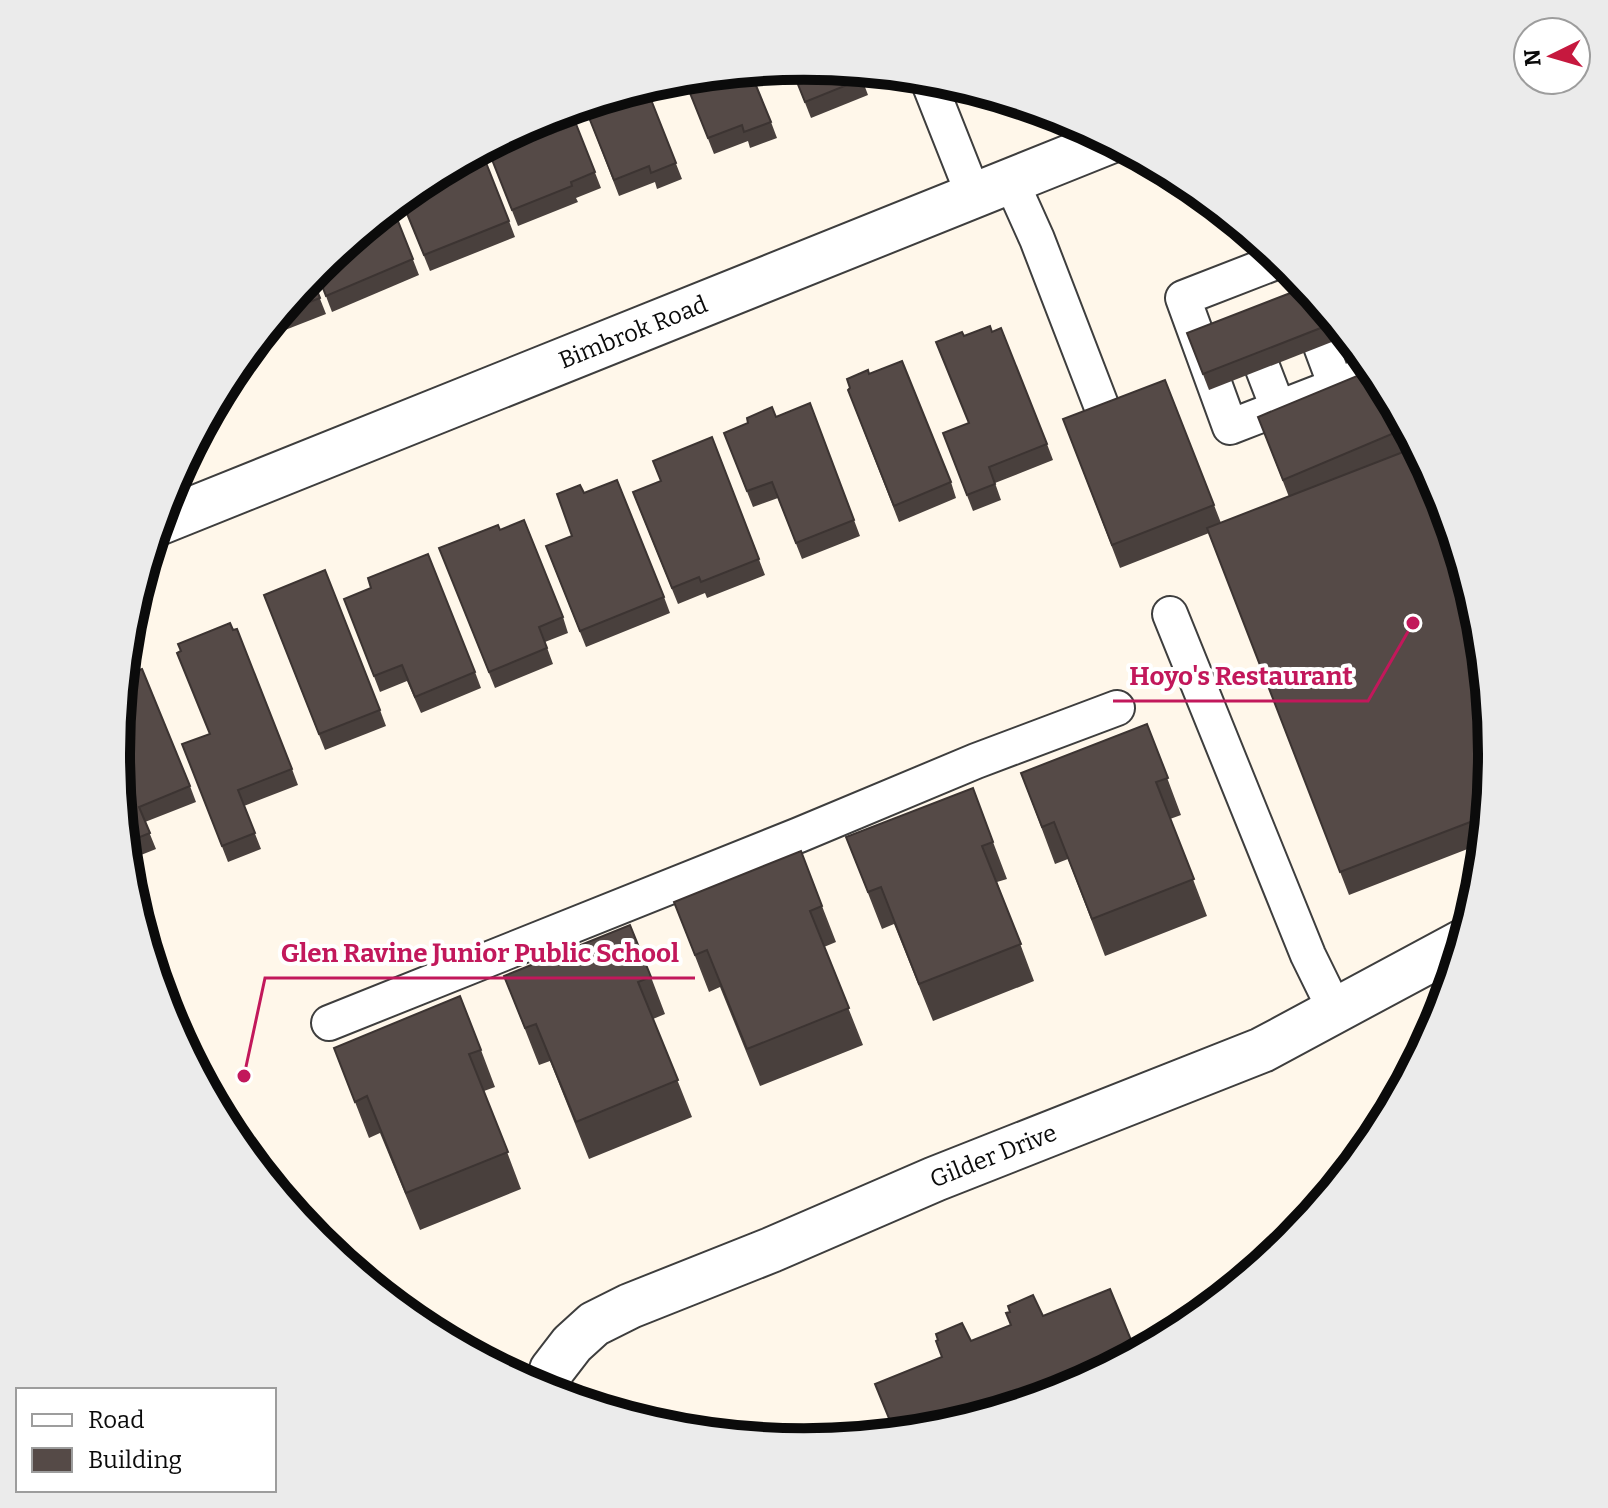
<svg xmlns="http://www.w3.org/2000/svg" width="1608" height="1508" viewBox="0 0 1608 1508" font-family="Bitter,serif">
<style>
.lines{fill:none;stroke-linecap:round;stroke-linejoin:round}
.lane-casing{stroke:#3e3e3e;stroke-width:38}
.street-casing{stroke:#3e3e3e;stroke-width:48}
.lane{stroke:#fff;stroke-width:34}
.street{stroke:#fff;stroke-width:44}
.wall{fill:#49403d}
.building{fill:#554a47;stroke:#3c3432;stroke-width:2}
.labels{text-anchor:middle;stroke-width:8;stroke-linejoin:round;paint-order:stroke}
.street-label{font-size:24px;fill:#0b0b0b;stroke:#fff}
.rim{fill:none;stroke:#0b0b0b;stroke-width:10}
.leader{fill:none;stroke:#c2185b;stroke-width:3}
.callout-dot{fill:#c2185b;stroke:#fff;stroke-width:3}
.callout-label{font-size:26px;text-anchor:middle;font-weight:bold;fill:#c2185b;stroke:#fff;stroke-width:8;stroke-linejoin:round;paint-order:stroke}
</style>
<rect width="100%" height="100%" fill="#fff7ea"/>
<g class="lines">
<defs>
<g id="lane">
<polyline points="927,78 973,194"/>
<polyline points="1010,179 1037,239 1101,405"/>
<polyline points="1281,260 1183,298 1230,427 1356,378"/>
<polyline points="1321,346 1336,386"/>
<polyline points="1263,369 1278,408"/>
<polyline points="1170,614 1308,955 1335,1010"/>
<polyline points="329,1023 799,835 976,761 1117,708"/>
</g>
<g id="street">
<path id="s1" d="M158 523 1110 141"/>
<path id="s2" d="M545 1391 552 1370 572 1344 594 1324 630 1306 771 1250 935 1179 1262 1050 1463 942"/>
</g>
</defs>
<use href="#lane" class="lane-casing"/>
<use href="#street" class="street-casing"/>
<use href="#lane" class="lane"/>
<use href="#street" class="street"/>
</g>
<g class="wall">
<polygon points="791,67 859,71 868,95 811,118"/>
<polygon points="684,78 771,122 777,138 750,148 748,141 714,154"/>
<polygon points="646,87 682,179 657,189 655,182 619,196 584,105"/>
<polygon points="576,124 601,188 576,198 578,202 518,226 487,147 550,134"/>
<polygon points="456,166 509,221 515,237 430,271 401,199 422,182"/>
<polygon points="392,206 419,275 332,312 316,270"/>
<polygon points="311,276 326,314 257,341"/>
<polygon points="1306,287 1347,336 1209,390 1187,333"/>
<polygon points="1376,372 1434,481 1492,754 1483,843 1349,895 1209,533 1120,568 1063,419 1214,505 1221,523 1289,497 1258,417"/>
<polygon points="869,374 951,482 956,498 899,522 854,406"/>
<polygon points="810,403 860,536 802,559 778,498 753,507 724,433 776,417"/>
<polygon points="943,433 1047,444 1053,460 995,483 1001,500 973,511"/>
<polygon points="712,437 765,575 707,598 705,593 678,604 639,508 661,481"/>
<polygon points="584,493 664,597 670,613 586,647 552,562 572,536"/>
<polygon points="500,530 563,617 568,633 545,642 553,664 495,688 439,548"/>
<polygon points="344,599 475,672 481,688 421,713 407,681 380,692"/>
<polygon points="270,611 380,710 386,726 325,750"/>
<polygon points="1147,724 1181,815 1170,819 1207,916 1105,956 1068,859 1055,864 1021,773"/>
<polygon points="182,744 292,769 298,785 244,806 261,849 228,862"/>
<polygon points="116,754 190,786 196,802 145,822 156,849 126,861"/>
<polygon points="846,837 993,842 1007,879 997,882 1034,981 933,1021 894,924 882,929"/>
<polygon points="674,902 822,906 836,942 824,947 863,1045 760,1086 720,987 709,992"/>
<polygon points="504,976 651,977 665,1014 653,1019 692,1117 589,1159 550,1061 539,1065"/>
<polygon points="334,1048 481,1050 495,1087 484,1091 521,1189 420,1230 380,1133 369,1138"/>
</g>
<g class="building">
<polygon points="804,66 859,71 862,79 805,102 791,67"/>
<polygon points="750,71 771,122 744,132 742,125 708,138 684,78"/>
<polygon points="646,87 676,163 651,173 649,166 614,180 584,105"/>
<polygon points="544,117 550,134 576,124 595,172 571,182 572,186 512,210 487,147"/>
<polygon points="483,155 509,221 424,255 401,199 422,182 455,164 456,166"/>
<polygon points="392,206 413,259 326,296 316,270"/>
<polygon points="311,276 320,298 279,314"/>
<polygon points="1306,287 1336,322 1203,374 1187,333"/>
<polygon points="990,326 992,332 1001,328 1047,444 989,467 995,484 967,495 943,433 969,423 936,342 962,332 964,336"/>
<polygon points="902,361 951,482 894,506 848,390 850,388 847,379 868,370 869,374"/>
<polygon points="1374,369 1406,428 1283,480 1258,417"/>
<polygon points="1165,380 1214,505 1112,545 1063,419"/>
<polygon points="810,403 854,520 796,543 772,482 747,491 724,433 748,423 747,418 772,407 776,417"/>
<polygon points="712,437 759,559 701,582 699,577 672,588 633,492 661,481 653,461"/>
<polygon points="1416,447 1434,481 1445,509 1479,620 1492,754 1486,816 1340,872 1207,528"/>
<polygon points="617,480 664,597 580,631 546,546 572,536 557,494 580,485 584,493"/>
<polygon points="524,520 563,617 539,627 547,648 489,672 439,548 498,525 500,530"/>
<polygon points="428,554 475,672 415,697 402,665 374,676 344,599 371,588 368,578"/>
<polygon points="325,570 380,710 319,734 264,595"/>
<polygon points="230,623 233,630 237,629 292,769 238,790 255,833 222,846 182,744 210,734 177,653 181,651 178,644"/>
<polygon points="142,669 190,786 139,807 150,833 125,843 116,754 124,676"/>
<polygon points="1147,724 1168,778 1156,782 1194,879 1092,919 1054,822 1042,827 1021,773"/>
<polygon points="973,788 993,842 982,846 1021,944 919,984 881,887 868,892 846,837"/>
<polygon points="801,851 822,906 810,911 849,1008 747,1049 707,950 695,955 674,902"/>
<polygon points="630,925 651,977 638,982 678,1080 576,1122 536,1024 525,1028 504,976"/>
<polygon points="460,996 481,1050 469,1054 508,1152 406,1193 367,1096 355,1102 334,1048"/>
<polygon points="1110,1289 1131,1340 1161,1327 1166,1337 1067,1390 938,1429 895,1433 875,1384 942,1357 936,1341 938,1340 936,1334 962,1323 971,1341 1011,1325 1006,1313 1010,1312 1008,1306 1033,1295 1043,1316"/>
</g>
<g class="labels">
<g class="street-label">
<text dy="8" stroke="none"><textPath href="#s1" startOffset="512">Bimbrok Road</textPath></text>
<text dy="8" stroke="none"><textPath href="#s2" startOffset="518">Gilder Drive</textPath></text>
</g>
</g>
<path d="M0 0H1608V1508H0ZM130 754a674 674 0 1 1 1348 0a674 674 0 1 1-1348 0Z" fill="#ebebeb" fill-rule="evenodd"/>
<path class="rim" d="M130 754a674 674 0 1 1 1348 0a674 674 0 1 1-1348 0Z"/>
<path class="leader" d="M1413 623L1368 701H1113M244 1076L265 978H695"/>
<g class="callout-dot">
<circle cx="1413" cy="623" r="8"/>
<circle cx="244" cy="1076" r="8"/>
</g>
<g class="callout-label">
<text x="1241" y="685">Hoyo's Restaurant</text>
<text x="480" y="962">Glen Ravine Junior Public School</text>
</g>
<rect x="16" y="1388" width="260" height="104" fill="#ffffff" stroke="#9d9d9d" stroke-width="2"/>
<rect x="32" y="1414" width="40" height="12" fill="#ffffff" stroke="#9d9d9d" stroke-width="2"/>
<text x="88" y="1428" font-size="24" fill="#0b0b0b">Road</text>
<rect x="32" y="1448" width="40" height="24" fill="#554a47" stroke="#9d9d9d" stroke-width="2"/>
<text x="88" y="1468" font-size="24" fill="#0b0b0b">Building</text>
<g transform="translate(1552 56) rotate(265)"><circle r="38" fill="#ffffff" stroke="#9d9d9d" stroke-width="2"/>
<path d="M0-6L14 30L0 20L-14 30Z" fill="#c6183e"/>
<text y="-12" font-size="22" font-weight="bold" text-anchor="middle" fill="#0b0b0b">N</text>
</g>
</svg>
